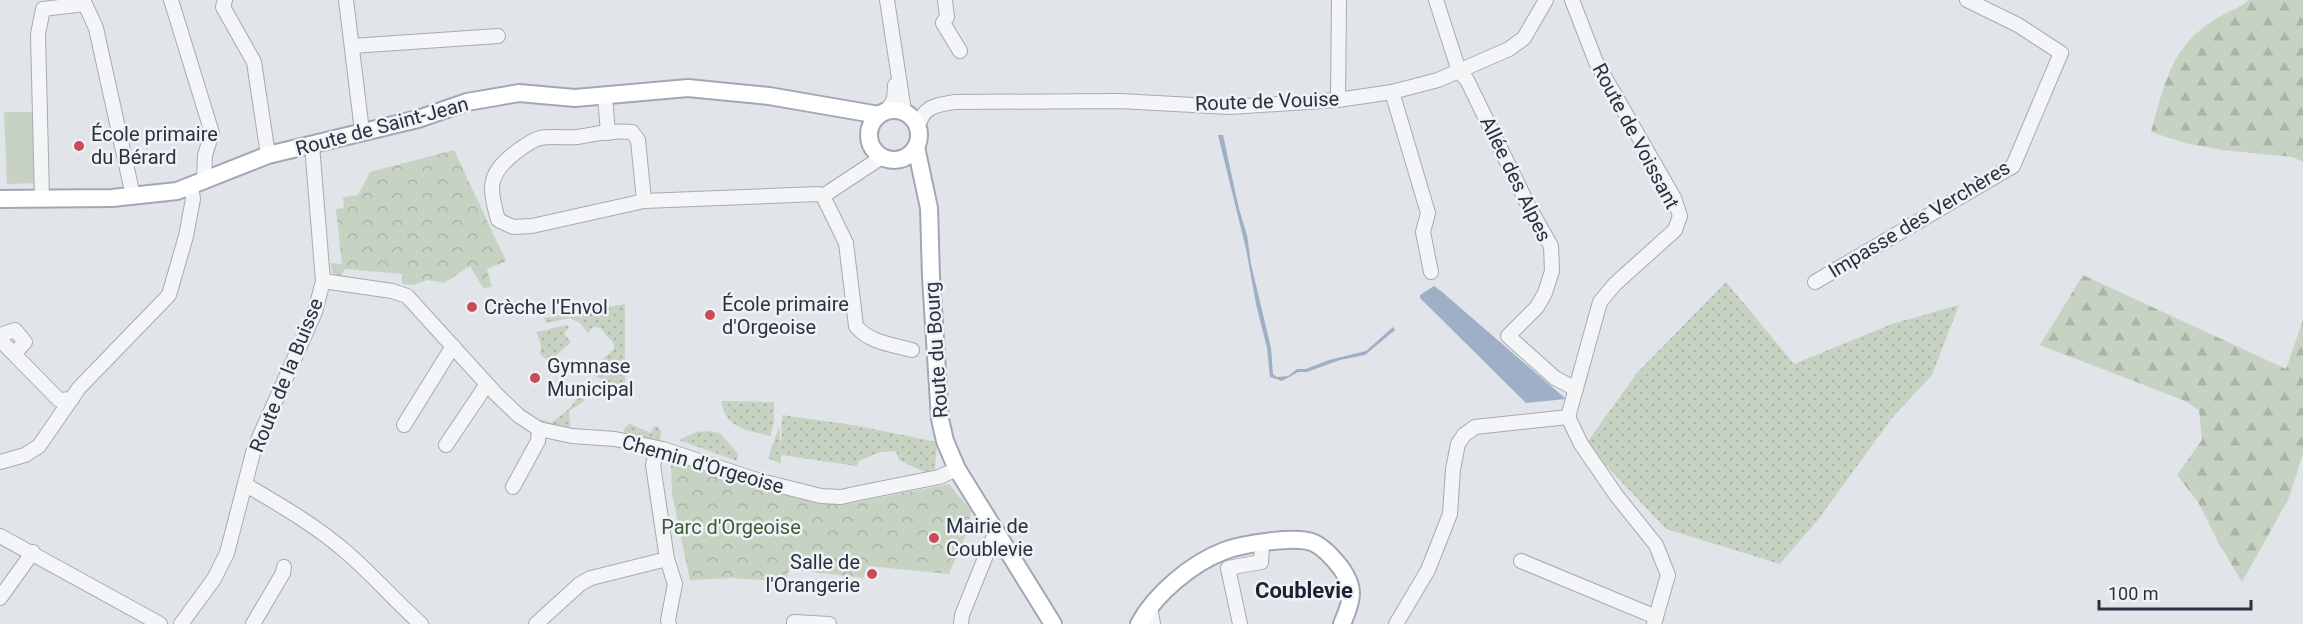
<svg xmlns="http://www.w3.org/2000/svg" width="2303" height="624" viewBox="0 0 2303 624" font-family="Roboto,sans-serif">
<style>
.grass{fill:url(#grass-dots)}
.forest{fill:url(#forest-firs)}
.park{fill:url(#park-crowns)}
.garden{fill:#c6d2c2}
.water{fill:#9eafc7}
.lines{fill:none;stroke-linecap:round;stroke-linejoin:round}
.minor-casing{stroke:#a6abb3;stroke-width:16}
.major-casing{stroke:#a1a7b4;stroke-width:20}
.minor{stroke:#f4f5f7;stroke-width:14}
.major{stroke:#fff;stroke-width:16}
.poi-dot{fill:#c84c58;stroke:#f0f3f6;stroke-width:2}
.labels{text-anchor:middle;stroke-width:5;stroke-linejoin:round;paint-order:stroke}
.street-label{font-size:20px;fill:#2a3140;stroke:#f0f3f6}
.poi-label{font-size:20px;fill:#2a3140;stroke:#f0f3f6;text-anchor:start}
.park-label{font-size:20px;fill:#3d5b38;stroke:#f0f3f6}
.quarter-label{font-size:22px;font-weight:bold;fill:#1c2231;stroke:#f0f3f6}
</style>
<defs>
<pattern id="grass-dots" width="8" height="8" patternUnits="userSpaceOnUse" patternTransform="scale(1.5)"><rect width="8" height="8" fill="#c6d2c2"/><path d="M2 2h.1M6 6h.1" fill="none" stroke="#aab5a8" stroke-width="1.8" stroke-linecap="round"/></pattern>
<pattern id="forest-firs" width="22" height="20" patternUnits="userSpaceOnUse" patternTransform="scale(1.5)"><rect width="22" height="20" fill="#c6d2c2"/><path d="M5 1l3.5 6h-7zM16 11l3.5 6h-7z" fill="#aab5a8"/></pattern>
<pattern id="park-crowns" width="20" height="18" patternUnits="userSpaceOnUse" patternTransform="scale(1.5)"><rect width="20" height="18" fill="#c6d2c2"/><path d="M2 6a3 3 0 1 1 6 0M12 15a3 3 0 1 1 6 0" fill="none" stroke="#aab5a8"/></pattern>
</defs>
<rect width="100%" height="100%" fill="#e1e4e9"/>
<g class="grass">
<polygon points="1726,282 1794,364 1892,324 1959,305 1932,375 1892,418 1817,521 1780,564 1666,529 1586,444 1637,373"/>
<polygon points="625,304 625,389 624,392 588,372 614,349 614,344 600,328 593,327 588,333 580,323 570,318 546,323 544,318"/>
<polygon points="567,325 569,328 564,334 571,342 549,362 540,354 541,346 537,332"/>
<polygon points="583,392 584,401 569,411 570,428 545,426 537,420 545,420 551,423 568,410 577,399 576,393"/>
<path d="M721 401 774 402V423L770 436C747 430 726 429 721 401Z"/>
<polygon points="782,415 853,425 937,442 935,469 925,472 899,460 896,451 880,452 859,461 857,466 781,455 781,464 768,458 779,427 781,447"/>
<polygon points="630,424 651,433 654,426 658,427 661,432 660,440 657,442 625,435 624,430 626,426"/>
<polygon points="707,431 720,433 738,454 737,461 679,440 696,432"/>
</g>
<g class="forest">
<path d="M2249 0H2303V162L2293 157 2222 150 2185 143 2151 132C2165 83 2170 47 2217 18 2228 12 2239 8 2249 0Z"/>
<polygon points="2083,275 2286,369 2303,320 2303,453 2289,498 2242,582 2217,540 2198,502 2177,475 2202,440 2199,410 2183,400 2040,345"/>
</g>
<g class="park">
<polygon points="454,150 506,261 487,269 492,287 483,288 470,266 444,283 428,280 414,285 402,284 402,274 345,269 341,276 332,273 331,263 342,264 336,209 344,208 343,197 358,195 370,172"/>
<polygon points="671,462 694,464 841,505 949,484 971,511 968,530 949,574 868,566 863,578 789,569 786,582 733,578 690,580 672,494"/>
</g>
<polygon class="garden" points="4,112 35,112 37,183 7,184"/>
<g class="water">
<polygon points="1218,135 1223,135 1239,209 1247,235 1251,264 1271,348 1273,374 1277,377 1288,376 1297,369 1306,369 1329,360 1366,351 1393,327 1395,330 1365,355 1340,360 1307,372 1298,372 1282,381 1270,377 1267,348 1256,304 1246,249"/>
<polygon points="1434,286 1442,292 1566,399 1526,403 1420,298 1420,295"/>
</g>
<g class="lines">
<defs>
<g id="minor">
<polyline points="171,0 212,133 205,155 204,180"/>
<polyline points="225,0 223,7 254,62 268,155"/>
<polyline points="346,0 362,131"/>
<polyline points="887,0 904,111"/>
<polyline points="945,0 947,17 943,23 960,51"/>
<polyline points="1436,0 1459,71 1467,80 1531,211 1551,246 1552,271 1545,293 1537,307 1508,336 1555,378 1576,389"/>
<polyline points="352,46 498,36"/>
<polyline points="1392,92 1428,213 1423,232 1431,272"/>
<polyline points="605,96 608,133"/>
<polyline points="1338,100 1339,0"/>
<polyline points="886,111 894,100 895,85"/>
<path d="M918 127C923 106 936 105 955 102L1119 101 1230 107 1338 100 1392 92 1438 80 1509 49 1524 38 1546 0"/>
<polyline points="823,196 882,157"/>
<polyline points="42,199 38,34 43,9 85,4 96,28 133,196"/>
<path d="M644 201 638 140 632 132C614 130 595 134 577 137 565 138 552 136 540 138 532 140 523 147 516 152 487 175 489 186 498 220L513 227 532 226 644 201 818 194 823 196 846 243 856 326C868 342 893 345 912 350"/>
<polyline points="323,281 392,291 407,296 496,394 519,416 539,429 572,436 615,439 663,449 757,480 821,496 841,497 859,493 939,477 957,469"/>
<polyline points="1815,282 2013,166 2061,53 2018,25 1967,0"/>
<polyline points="14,354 0,340 3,334 15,330 25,342 14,354 59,400 72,399"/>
<polyline points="1568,417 1600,302 1615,284 1675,230 1680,216 1674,198 1596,62 1572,0"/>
<polyline points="1568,417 1581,444 1616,495 1656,545 1668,575 1654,624"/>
<polyline points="404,425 453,346"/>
<polyline points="446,445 487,384"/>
<polyline points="657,448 653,465 667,559 675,584 668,620 669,624"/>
<polyline points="0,462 25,455 39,446 79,388 169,295 186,236 193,199 191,187"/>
<path d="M246 485C280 505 315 525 345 551 372 574 395 601 421 624"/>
<polyline points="513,487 538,441 539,429"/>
<polyline points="0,536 160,624"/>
<polyline points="1521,561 1656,617"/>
<polyline points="0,598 33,552"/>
<polyline points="1150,606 1153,624"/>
<polyline points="181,624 214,579 227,553 254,449 315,312 323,281 312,145"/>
<polyline points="253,624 283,573 284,567"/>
<polyline points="536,624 580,584 591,578 667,559"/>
<polyline points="794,624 794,622 829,624"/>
<polyline points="961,624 962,615 993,538 997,532"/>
<polyline points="1240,624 1228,568 1261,562 1262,544"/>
<polyline points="1396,624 1428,570 1450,514 1453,469 1458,444 1464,435 1475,427 1568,417"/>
</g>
<g id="major">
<circle cx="894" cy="135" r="25"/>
<polyline points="916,147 929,208 931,277 940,419 945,441 957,469 1053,624"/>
<polyline points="0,199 112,198 177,191 268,155 418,119 467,102 519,93 575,98 688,88 769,96 879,115"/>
<path d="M1139 624C1155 594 1192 563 1224 551 1242 544 1297 535 1314 543 1325 548 1334 559 1341 568 1346 575 1351 584 1351 593 1351 604 1346 614 1342 624"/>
</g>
</defs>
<use href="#minor" class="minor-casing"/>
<use href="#major" class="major-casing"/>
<use href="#minor" class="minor"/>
<use href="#major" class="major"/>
</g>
<g class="poi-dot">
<circle cx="79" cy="146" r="6"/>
<circle cx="472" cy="307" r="6"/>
<circle cx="710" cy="315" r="6"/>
<circle cx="535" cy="378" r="6"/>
<circle cx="934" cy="538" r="6"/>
<circle cx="872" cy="574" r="6"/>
</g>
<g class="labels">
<g class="street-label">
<text transform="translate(1267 101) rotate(-2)" y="7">Route de Vouise</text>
<text transform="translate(382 126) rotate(-15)" y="7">Route de Saint-Jean</text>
<text transform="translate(1636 136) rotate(62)" y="7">Route de Voissant</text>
<text transform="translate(1516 179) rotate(64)" y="7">Allée des Alpes</text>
<text transform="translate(1919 219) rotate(-31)" y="7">Impasse des Verchères</text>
<text transform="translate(936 350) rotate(-94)" y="7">Route du Bourg</text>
<text transform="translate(286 375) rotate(-68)" y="7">Route de la Buisse</text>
<text transform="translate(703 464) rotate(16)" y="7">Chemin d'Orgeoise</text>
</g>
<g class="poi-label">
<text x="91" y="141">École primaire<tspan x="91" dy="23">du Bérard</tspan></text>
<text x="722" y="311">École primaire<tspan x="722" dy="23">d'Orgeoise</tspan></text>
<text x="484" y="314">Crèche l'Envol</text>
<text x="547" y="373">Gymnase<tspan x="547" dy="23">Municipal</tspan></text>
<text x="946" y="533">Mairie de<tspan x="946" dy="23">Coublevie</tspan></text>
<text x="860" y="569" text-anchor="end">Salle de<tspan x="860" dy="23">l'Orangerie</tspan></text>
</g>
<g class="park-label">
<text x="731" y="534">Parc d'Orgeoise</text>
</g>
<g class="quarter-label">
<text x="1304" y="598">Coublevie</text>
</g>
</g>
<path d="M2099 600v9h152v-9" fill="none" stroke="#2a3140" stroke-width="3"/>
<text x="2108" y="600" font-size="18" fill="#2a3140" stroke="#f0f3f6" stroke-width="4.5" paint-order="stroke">100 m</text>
</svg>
